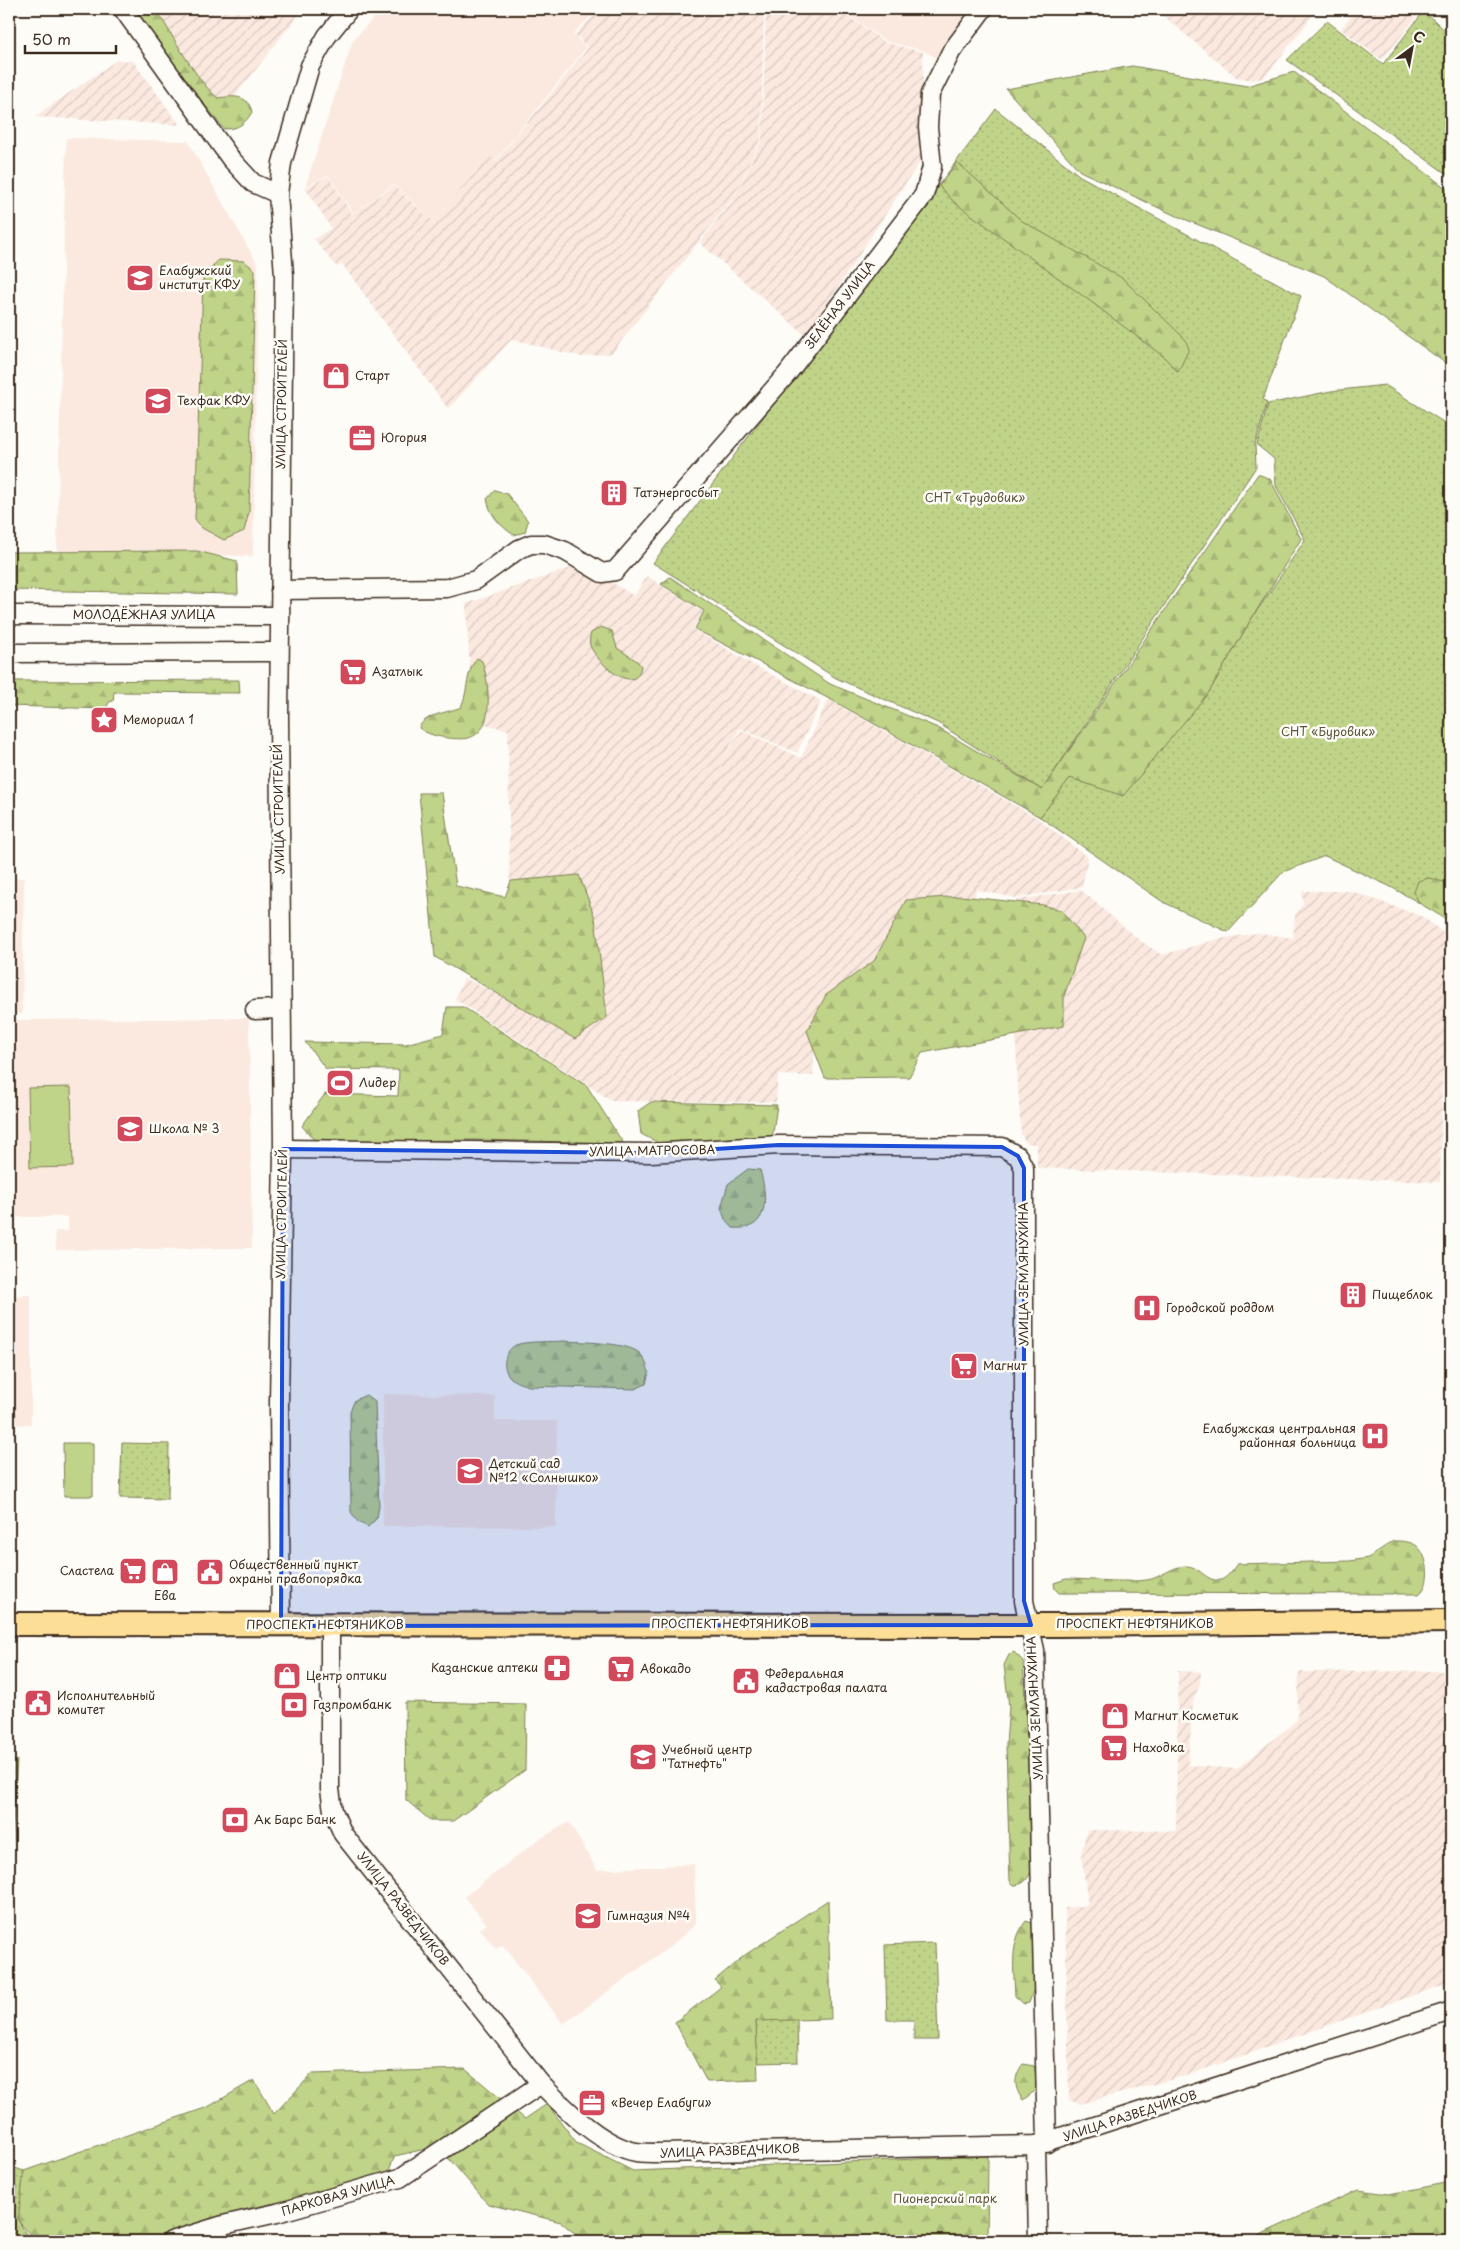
<svg xmlns="http://www.w3.org/2000/svg" width="1460" height="2250" viewBox="0 0 1460 2250" font-family="'Playpen Sans',sans-serif">
<style>
.built{fill:#fbe9e0}
.industrial{fill:url(#industrial-furrows)}
.green{fill:url(#green-dots);stroke:#7e7f54}
.forest{fill:url(#forest-firs);stroke:#7e7f54}
.pitch{fill:#c0d489;stroke:#7e7f54}
.lines{fill:none;stroke-linecap:round;stroke-linejoin:round}
.minor-casing{stroke:#3b2a1e;stroke-width:21}
.major-casing{stroke:#3b2a1e;stroke-width:26}
.minor{stroke:#fdfcf7;stroke-width:18}
.major{stroke:#fdde96;stroke-width:22}
.marked{fill:#1d4ed8;fill-opacity:0.2;stroke:#1d4ed8;stroke-width:4;stroke-linejoin:round}
.labels{text-anchor:middle;stroke-width:5;stroke-linejoin:round;paint-order:stroke}
.poi-label{font-size:12px;fill:#3b2a1e;stroke:#fdfcf7;text-anchor:start}
.street-label{font-size:12px;fill:#3b2a1e;stroke:#fdfcf7}
.park-label{font-size:12px;fill:#5c5439;stroke:#fdfcf7}
</style>
<defs>
<pattern id="industrial-furrows" width="10" height="10" patternUnits="userSpaceOnUse" patternTransform="scale(1.25)"><rect width="10" height="10" fill="#fbe9e0"/><path d="M-1 1l2-2M0 10L10 0M9 11l2-2" fill="none" stroke="#d8c8c0"/></pattern>
<pattern id="green-dots" width="8" height="8" patternUnits="userSpaceOnUse" patternTransform="scale(1.25)"><rect width="8" height="8" fill="#c0d489"/><path d="M2 2h.1M6 6h.1" fill="none" stroke="#a6b676" stroke-width="1.8" stroke-linecap="round"/></pattern>
<pattern id="forest-firs" width="22" height="20" patternUnits="userSpaceOnUse" patternTransform="scale(1.25)"><rect width="22" height="20" fill="#c0d489"/><path d="M5 1l3.5 6h-7zM16 11l3.5 6h-7z" fill="#a6b676"/></pattern>
</defs>
<rect width="100%" height="100%" fill="#fdfcf7"/>
<filter id="ink" filterUnits="userSpaceOnUse"><feTurbulence type="fractalNoise" baseFrequency=".02" numOctaves="2"/><feDisplacementMap in="SourceGraphic" scale="10" xChannelSelector="R" yChannelSelector="G"/><feConvolveMatrix kernelMatrix="1 2 1 2 8 2 1 2 1" color-interpolation-filters="sRGB"/></filter>
<g filter="url(#ink)">
<g class="built">
<polygon points="382,9 597,9 573,34 586,48 495,161 488,155 434,222 394,185 353,213 328,175 305,187 353,40"/>
<polygon points="839,9 976,9 939,59 922,50 887,42"/>
<polygon points="66,138 188,141 258,265 253,556 57,551"/>
<polygon points="9,878 24,878 22,1014 9,1014"/>
<polygon points="249,1018 252,1248 56,1250 55,1231 68,1231 68,1217 9,1217 9,1020"/>
<polygon points="31,1295 31,1424 9,1425 9,1296"/>
<polygon points="383,1394 495,1396 495,1421 557,1421 556,1527 383,1526"/>
<polygon points="569,1822 597,1870 694,1864 696,1924 672,1945 563,2024 503,1945 496,1949 480,1929 487,1924 464,1897 538,1840"/>
</g>
<g class="industrial">
<polygon points="144,9 303,9 221,114"/>
<polygon points="599,9 764,9 761,138 735,195 612,353 581,357 512,339 448,409 342,264 337,267 314,239 331,228 305,188 328,176 352,214 394,186 434,222 488,155 496,161 588,48 575,35"/>
<polygon points="766,9 838,9 886,43 923,52 923,157 806,336 700,243 735,196 762,138"/>
<polygon points="1155,9 1318,9 1268,73 1262,78 1252,80 1236,77"/>
<polygon points="1356,9 1423,9 1382,60 1341,29"/>
<polygon points="117,60 133,61 180,125 34,117"/>
<polygon points="582,564 634,596 647,576 703,612 693,629 759,668 821,701 797,753 740,728 725,756 741,730 801,758 828,699 1037,818 1088,857 1082,887 1016,898 976,890 971,915 815,1044 813,1076 778,1075 776,1102 612,1101 455,999 464,978 527,1008 511,989 508,730 473,721 466,604"/>
<polygon points="1081,890 1138,939 1162,955 1218,939 1258,933 1293,938 1295,915 1303,904 1302,891 1351,891 1423,917 1451,939 1451,1024 1447,1024 1442,1088 1440,1182 1037,1168 1037,1144 1026,1143 1021,1134 1017,1072 1016,1035 1020,1005 1017,900"/>
<polygon points="1178,1671 1201,1672 1200,1684 1193,1701 1188,1765 1237,1769 1297,1720 1299,1672 1451,1671 1451,1982 1185,2076 1080,2104 1069,2100 1065,1908 1088,1905 1081,1854 1087,1830 1176,1831"/>
</g>
<g class="green">
<polygon points="1424,11 1451,36 1451,177 1287,60 1327,21 1383,64"/>
<polygon points="996,109 1080,176 1301,296 1263,399 1267,403 1255,445 1256,467 1042,790 938,723 836,678 653,563"/>
<polygon points="1385,385 1451,427 1451,918 1445,917 1389,886 1325,856 1283,872 1228,932 1163,902 1040,817 1070,778 1209,692 1250,621 1305,540 1276,486 1274,459 1257,445 1268,404 1331,391"/>
<polygon points="122,1443 169,1444 168,1499 120,1498"/>
<polygon points="17,1760 9,1889 9,1761"/>
<polygon points="935,1943 938,2040 914,2040 914,2020 887,2020 885,1945"/>
<polygon points="797,2019 798,2062 757,2063 756,2020"/>
<polygon points="9,2166 24,2171 18,2220 30,2241 9,2241"/>
</g>
<g class="forest">
<path d="M139 9H156C171 33 197 82 218 98 233 96 248 94 252 112 245 124 238 129 224 129L143 27 138 16Z"/>
<polygon points="1132,66 1247,86 1294,72 1451,192 1451,367 1324,276 1172,214 1080,171 1006,89"/>
<polygon points="957,162 1022,221 1122,278 1185,339 1189,349 1178,372 1164,357 1090,301 955,203 939,186"/>
<polygon points="219,260 244,261 255,270 249,512 244,531 224,540 202,528 195,519 203,279 209,269"/>
<polygon points="1258,474 1270,479 1301,539 1250,621 1209,692 1123,796 1070,778 1040,817 839,704 695,629 704,611 661,584 670,577 830,684 938,728 1042,790"/>
<path d="M495 490 507 494 528 521 525 532 514 535C500 526 490 515 487 499Z"/>
<polygon points="197,551 237,561 238,594 9,590 9,552"/>
<path d="M601 627 612 631 617 648 637 661 641 666C636 699 595 661 590 645 589 642 590 636 591 633Z"/>
<path d="M477 658 482 661C488 678 495 724 475 735 468 740 457 739 448 738 439 737 426 734 419 728 424 714 448 713 461 707 469 690 465 673 477 658Z"/>
<polygon points="239,680 240,693 114,692 113,701 109,702 106,709 9,706 9,681"/>
<polygon points="419,793 442,793 456,886 505,897 511,881 579,875 595,918 607,1017 575,1039 435,957"/>
<polygon points="1429,878 1451,884 1451,922 1419,903 1414,892 1418,881"/>
<polygon points="961,896 1043,905 1061,910 1084,938 1064,996 1064,1026 922,1053 909,1077 825,1078 807,1031 826,995 874,961 906,900"/>
<polygon points="447,1007 463,1007 587,1086 623,1143 473,1140 316,1142 302,1126 325,1094 398,1096 399,1070 326,1069 305,1042 406,1044 443,1034"/>
<polygon points="651,1102 777,1105 772,1139 659,1143 641,1134 638,1111"/>
<path d="M748 1169 760 1170C767 1195 771 1232 733 1228L725 1219 721 1208 728 1184Z"/>
<path d="M563 1341C581 1342 624 1342 638 1352 644 1356 647 1366 649 1372L646 1384 635 1389 529 1386C522 1384 514 1382 509 1376 501 1366 505 1350 516 1345 525 1341 552 1342 563 1341Z"/>
<polygon points="366,1395 375,1402 379,1506 377,1518 368,1527 358,1522 351,1512 350,1411 355,1400"/>
<path d="M1393 1541C1402 1541 1410 1541 1417 1546 1429 1557 1432 1584 1419 1594L1059 1593 1055 1589 1054 1583 1066 1579C1089 1579 1124 1583 1147 1580 1161 1578 1172 1566 1186 1566 1199 1565 1206 1583 1221 1580 1227 1578 1233 1569 1237 1564L1350 1561 1368 1558Z"/>
<path d="M1014 1652 1023 1661 1033 1859C1032 1872 1028 1885 1014 1885L1010 1881 1006 1744 1009 1707 1004 1665 1009 1655Z"/>
<polygon points="405,1702 526,1704 525,1770 453,1821 431,1821 406,1800"/>
<polygon points="828,1900 831,2019 756,2021 758,2080 707,2082 675,2022 721,1987 715,1980 745,1955"/>
<path d="M1026 1921 1032 1923 1037 1980 1029 2003 1024 2004 1015 1996C1014 1970 1009 1943 1026 1921Z"/>
<path d="M1023 2064 1034 2066 1038 2078 1036 2090 1023 2100C1013 2087 1014 2076 1023 2064Z"/>
<polygon points="465,2069 525,2119 547,2104 577,2143 633,2171 988,2156 987,2241 584,2241 561,2222 488,2204 438,2146 395,2156 385,2179 247,2209 143,2241 35,2241 18,2220 24,2171 208,2107 254,2080 274,2114 312,2074"/>
<polygon points="1451,2182 1451,2241 1250,2241 1266,2232 1358,2190 1389,2194"/>
</g>
<g class="pitch">
<polygon points="71,1087 73,1167 30,1168 28,1088"/>
<polygon points="63,1443 93,1443 93,1496 64,1496"/>
</g>
<g class="lines">
<defs>
<g id="minor">
<polyline points="123,9 231,159 253,183 278,194"/>
<polyline points="280,590 447,588 476,580 519,549 531,544 544,544 565,551 602,573 615,571 787,374 924,195 932,167 928,127 930,94 951,52 983,9"/>
<polyline points="9,615 279,616"/>
<polyline points="9,653 279,652"/>
<polyline points="255,1010 281,1009"/>
<polyline points="283,1149 651,1153 779,1145 1002,1147 1018,1156 1024,1168 1024,1601 1035,1650 1047,2143"/>
<path d="M330 1624V1789L333 1811 343 1834 541 2084C566 2109 600 2145 636 2152 644 2153 652 2153 660 2153L1036 2145 1451 2011"/>
<polyline points="281,1626 279,1404 283,1149 279,717 284,275 278,194 282,163 310,66 327,36 349,9"/>
<polyline points="1036,2145 1038,2241"/>
<polyline points="171,2241 223,2225 277,2213 400,2178 541,2084"/>
</g>
<polyline id="major" points="9,1624 1059,1625 1451,1621"/>
</defs>
<use href="#minor" class="minor-casing"/>
<use href="#major" class="major-casing"/>
<use href="#minor" class="minor"/>
<use href="#major" class="major"/>
</g>
</g>
<path class="marked" d="M779 1145 1002 1147 1018 1156 1024 1168V1601L1031 1625 281 1626 283 1149 651 1153Z"/>
<defs>
<symbol id="university-square" viewBox="-11 -11 22 22"><rect x="-9" y="-9" width="18" height="18" rx="4" fill="#d1495b" stroke="#fdfcf7"/><path d="M0-5L7-2L0 1L-7-2ZM-4 1L0 2.5L4 1V4Q0 6-4 4Z" fill="#fff"/></symbol>
<symbol id="shop-square" viewBox="-11 -11 22 22"><rect x="-9" y="-9" width="18" height="18" rx="4" fill="#d1495b" stroke="#fdfcf7"/><path d="M-5-2.5h2.3a2.7 3.5 0 0 1 5.4 0H5L5.5 6h-11ZM-1.5-2.5h3a1.5 2.3 0 0 0-3 0Z" fill="#fff"/></symbol>
<symbol id="office-square" viewBox="-11 -11 22 22"><rect x="-9" y="-9" width="18" height="18" rx="4" fill="#d1495b" stroke="#fdfcf7"/><path d="M-6-3h4V-5.5h4V-3h4V5H-6ZM-1-4.5V-3h2v-1.5ZM-6 0V1H6V0Z" fill="#fff"/></symbol>
<symbol id="building-square" viewBox="-11 -11 22 22"><rect x="-9" y="-9" width="18" height="18" rx="4" fill="#d1495b" stroke="#fdfcf7"/><path d="M-4-6H4V6H1V3H-1V6H-4ZM-2.5-4.3h1.7v1.8h-1.7ZM.8-4.3h1.7v1.8H.8ZM-2.5-1h1.7V.8h-1.7ZM.8-1h1.7V.8H.8Z" fill="#fff"/></symbol>
<symbol id="supermarket-square" viewBox="-11 -11 22 22"><rect x="-9" y="-9" width="18" height="18" rx="4" fill="#d1495b" stroke="#fdfcf7"/><path d="M-6-5.5h2.5l.6 2H6L4.5 2H-2.5L-4.4-4H-6ZM-1.5 3.2a1.3 1.3 0 1 0 .1 0ZM3 3.2a1.3 1.3 0 1 0 .1 0Z" fill="#fff"/></symbol>
<symbol id="sight-square" viewBox="-11 -11 22 22"><rect x="-9" y="-9" width="18" height="18" rx="4" fill="#d1495b" stroke="#fdfcf7"/><path d="M0-6L1.8-2.2L6-1.7L2.9 1.2L3.7 5.4L0 3.3L-3.7 5.4L-2.9 1.2L-6-1.7L-1.8-2.2Z" fill="#fff"/></symbol>
<symbol id="stadium-square" viewBox="-11 -11 22 22"><rect x="-9" y="-9" width="18" height="18" rx="4" fill="#d1495b" stroke="#fdfcf7"/><path d="M0-5a6.5 5 0 1 0 0 10a6.5 5 0 1 0 0-10ZM-3.5-1.8h7v3.6h-7Z" fill="#fff"/></symbol>
<symbol id="school-square" viewBox="-11 -11 22 22"><rect x="-9" y="-9" width="18" height="18" rx="4" fill="#d1495b" stroke="#fdfcf7"/><path d="M0-5L7-2L0 1L-7-2ZM-4 1L0 2.5L4 1V4Q0 6-4 4Z" fill="#fff"/></symbol>
<symbol id="hospital-square" viewBox="-11 -11 22 22"><rect x="-9" y="-9" width="18" height="18" rx="4" fill="#d1495b" stroke="#fdfcf7"/><path d="M-5-5h3v3.5h4V-5h3V5h-3V1.5h-4V5h-3Z" fill="#fff"/></symbol>
<symbol id="civic-square" viewBox="-11 -11 22 22"><rect x="-9" y="-9" width="18" height="18" rx="4" fill="#d1495b" stroke="#fdfcf7"/><path d="M-.6-6.5H3V-4.5H.6V-3L4-1V1h2V6H-6V1h2V-1L-.6-3ZM-1.2 2.5V6h2.4V2.5Z" fill="#fff"/></symbol>
<symbol id="pharmacy-square" viewBox="-11 -11 22 22"><rect x="-9" y="-9" width="18" height="18" rx="4" fill="#d1495b" stroke="#fdfcf7"/><path d="M-2-6h4v4h4v4h-4v4h-4v-4h-4v-4h4Z" fill="#fff"/></symbol>
<symbol id="bank-square" viewBox="-11 -11 22 22"><rect x="-9" y="-9" width="18" height="18" rx="4" fill="#d1495b" stroke="#fdfcf7"/><path d="M-6-4H6V4H-6ZM0-2.3a2.3 2.3 0 1 0 0 4.6a2.3 2.3 0 1 0 0-4.6Z" fill="#fff"/></symbol>
</defs>
<g fill-rule="evenodd">
<use href="#university-square" x="124" y="262" width="32" height="32"/>
<use href="#shop-square" x="320" y="360" width="32" height="32"/>
<use href="#university-square" x="142" y="385" width="32" height="32"/>
<use href="#office-square" x="346" y="422" width="32" height="32"/>
<use href="#building-square" x="598" y="477" width="32" height="32"/>
<use href="#supermarket-square" x="337" y="656" width="32" height="32"/>
<use href="#sight-square" x="88" y="704" width="32" height="32"/>
<use href="#stadium-square" x="324" y="1067" width="32" height="32"/>
<use href="#school-square" x="114" y="1113" width="32" height="32"/>
<use href="#building-square" x="1337" y="1279" width="32" height="32"/>
<use href="#hospital-square" x="1131" y="1292" width="32" height="32"/>
<use href="#supermarket-square" x="948" y="1350" width="32" height="32"/>
<use href="#hospital-square" x="1359" y="1420" width="32" height="32"/>
<use href="#school-square" x="454" y="1455" width="32" height="32"/>
<use href="#supermarket-square" x="117" y="1555" width="32" height="32"/>
<use href="#shop-square" x="149" y="1556" width="32" height="32"/>
<use href="#civic-square" x="194" y="1556" width="32" height="32"/>
<use href="#pharmacy-square" x="541" y="1652" width="32" height="32"/>
<use href="#supermarket-square" x="605" y="1653" width="32" height="32"/>
<use href="#shop-square" x="271" y="1660" width="32" height="32"/>
<use href="#civic-square" x="730" y="1665" width="32" height="32"/>
<use href="#civic-square" x="22" y="1687" width="32" height="32"/>
<use href="#bank-square" x="278" y="1689" width="32" height="32"/>
<use href="#shop-square" x="1099" y="1700" width="32" height="32"/>
<use href="#supermarket-square" x="1098" y="1732" width="32" height="32"/>
<use href="#school-square" x="627" y="1741" width="32" height="32"/>
<use href="#bank-square" x="219" y="1804" width="32" height="32"/>
<use href="#school-square" x="572" y="1900" width="32" height="32"/>
<use href="#office-square" x="576" y="2087" width="32" height="32"/>
</g>
<g class="labels">
<g class="poi-label">
<text x="159" y="275">Елабужский<tspan x="159" dy="14">институт КФУ</tspan></text>
<text x="355" y="380">Старт</text>
<text x="177" y="405">Техфак КФУ</text>
<text x="381" y="442">Югория</text>
<text x="633" y="497">Татэнергосбыт</text>
<text x="372" y="676">Азатлык</text>
<text x="123" y="724">Мемориал 1</text>
<text x="359" y="1087">Лидер</text>
<text x="149" y="1133">Школа № 3</text>
<text x="1372" y="1299">Пищеблок</text>
<text x="1166" y="1312">Городской роддом</text>
<text x="983" y="1370">Магнит</text>
<text x="1356" y="1433" text-anchor="end">Елабужская центральная<tspan x="1356" dy="14">районная больница</tspan></text>
<text x="489" y="1468">Детский сад<tspan x="489" dy="14">№12 «Солнышко»</tspan></text>
<text x="229" y="1569">Общественный пункт<tspan x="229" dy="14">охраны правопорядка</tspan></text>
<text x="114" y="1575" text-anchor="end">Сластела</text>
<text x="165" y="1600" text-anchor="middle">Ева</text>
<text x="538" y="1672" text-anchor="end">Казанские аптеки</text>
<text x="640" y="1673">Авокадо</text>
<text x="765" y="1678">Федеральная<tspan x="765" dy="14">кадастровая палата</tspan></text>
<text x="306" y="1680">Центр оптики</text>
<text x="57" y="1700">Исполнительный<tspan x="57" dy="14">комитет</tspan></text>
<text x="313" y="1709">Газпромбанк</text>
<text x="1134" y="1720">Магнит Косметик</text>
<text x="1133" y="1752">Находка</text>
<text x="662" y="1754">Учебный центр<tspan x="662" dy="14">"Татнефть"</tspan></text>
<text x="254" y="1824">Ак Барс Банк</text>
<text x="607" y="1920">Гимназия №4</text>
<text x="611" y="2107">«Вечер Елабуги»</text>
</g>
<g class="street-label">
<text transform="translate(840 305) rotate(-53)" y="4">ЗЕЛЁНАЯ УЛИЦА</text>
<text transform="translate(282 404) rotate(-89)" y="4">УЛИЦА СТРОИТЕЛЕЙ</text>
<text x="144" y="619">МОЛОДЁЖНАЯ УЛИЦА</text>
<text transform="translate(279 809) rotate(-91)" y="4">УЛИЦА СТРОИТЕЛЕЙ</text>
<text transform="translate(652 1151) rotate(-1)" y="4">УЛИЦА МАТРОСОВА</text>
<text transform="translate(282 1214) rotate(-89)" y="4">УЛИЦА СТРОИТЕЛЕЙ</text>
<text transform="translate(1024 1274) rotate(-90)" y="4">УЛИЦА ЗЕМЛЯНУХИНА</text>
<text x="730" y="1628">ПРОСПЕКТ НЕФТЯНИКОВ</text>
<text x="1135" y="1628">ПРОСПЕКТ НЕФТЯНИКОВ</text>
<text x="325" y="1629">ПРОСПЕКТ НЕФТЯНИКОВ</text>
<text transform="translate(1035 1708) rotate(-93)" y="4">УЛИЦА ЗЕМЛЯНУХИНА</text>
<text transform="translate(403 1909) rotate(52)" y="4">УЛИЦА РАЗВЕДЧИКОВ</text>
<text transform="translate(1130 2116) rotate(-18)" y="4">УЛИЦА РАЗВЕДЧИКОВ</text>
<text transform="translate(730 2151) rotate(-2)" y="4">УЛИЦА РАЗВЕДЧИКОВ</text>
<text transform="translate(338 2196) rotate(-16)" y="4">ПАРКОВАЯ УЛИЦА</text>
</g>
<g class="park-label">
<text x="975" y="502">СНТ «Трудовик»</text>
<text x="1328" y="736">СНТ «Буровик»</text>
<text x="945" y="2203">Пионерский парк</text>
</g>
</g>
<rect width="1460" height="2250" fill="none" stroke="#fdfcf7" stroke-width="30"/>
<rect x="15" y="15" width="1430" height="2220" fill="none" stroke="#3b2a1e" stroke-width="2" filter="url(#ink)"/>
<g transform="translate(1412 48) rotate(32)" stroke="#fdfcf7" stroke-width="4" paint-order="stroke">
<path d="M0-4L9 19L0 12L-9 19Z" fill="#3b2a1e"/>
<text y="-8" font-size="14" font-weight="bold" text-anchor="middle" fill="#3b2a1e">С</text>
</g>
<path d="M25 45v8h91v-8" fill="none" stroke="#3b2a1e" stroke-width="2.5"/>
<text x="32" y="45" font-size="15" fill="#3b2a1e" stroke="#fdfcf7" stroke-width="4" paint-order="stroke">50 m</text>
</svg>
